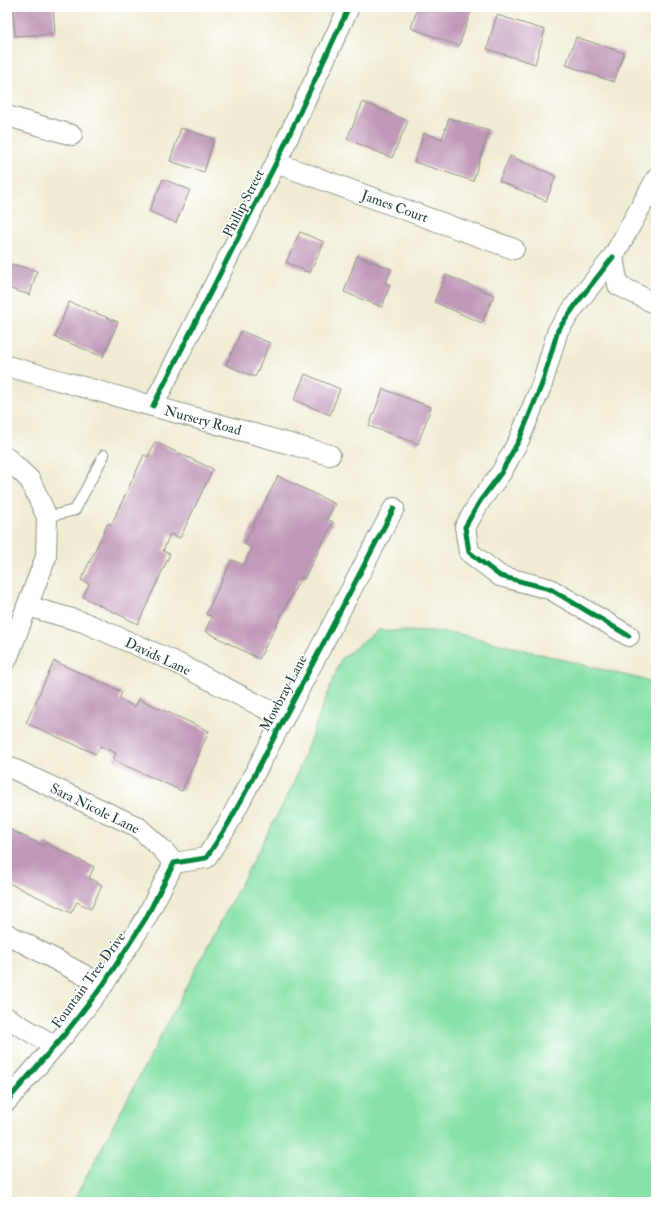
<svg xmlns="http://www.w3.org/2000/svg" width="663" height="1209" viewBox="0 0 663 1209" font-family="'IM FELL Double Pica',serif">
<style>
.green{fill:#86e1a7;stroke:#528f6e}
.building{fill:#c098b8}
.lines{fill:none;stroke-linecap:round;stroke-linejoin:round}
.service-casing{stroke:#889484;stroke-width:12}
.minor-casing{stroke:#889484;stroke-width:22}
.service{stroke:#fff;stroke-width:10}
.minor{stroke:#fff;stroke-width:20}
.cycleway-casing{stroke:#fff;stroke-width:8}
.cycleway{stroke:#00873e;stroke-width:5}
.labels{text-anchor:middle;stroke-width:3;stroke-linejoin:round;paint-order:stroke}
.street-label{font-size:14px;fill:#1f3d34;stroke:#fff}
</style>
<rect width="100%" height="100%" fill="#fff"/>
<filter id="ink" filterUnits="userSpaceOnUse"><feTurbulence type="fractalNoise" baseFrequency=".025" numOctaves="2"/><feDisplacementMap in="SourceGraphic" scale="8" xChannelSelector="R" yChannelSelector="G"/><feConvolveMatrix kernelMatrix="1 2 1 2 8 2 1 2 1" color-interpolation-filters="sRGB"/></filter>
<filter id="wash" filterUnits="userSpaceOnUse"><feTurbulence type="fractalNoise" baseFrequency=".012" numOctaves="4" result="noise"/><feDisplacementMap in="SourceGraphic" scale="16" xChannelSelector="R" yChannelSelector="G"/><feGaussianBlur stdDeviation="0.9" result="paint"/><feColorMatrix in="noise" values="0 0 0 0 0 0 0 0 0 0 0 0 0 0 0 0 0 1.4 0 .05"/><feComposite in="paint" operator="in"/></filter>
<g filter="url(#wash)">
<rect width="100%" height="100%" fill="#f0ebd3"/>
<polygon class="green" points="378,630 456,633 656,683 656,1202 73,1202 292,787 341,659"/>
<g id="blocks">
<g class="building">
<polygon points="13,7 53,7 55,34 15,36"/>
<polygon points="418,7 460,7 471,11 459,46 411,28"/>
<polygon points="497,15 545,30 535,64 487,49"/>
<polygon points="576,37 624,53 614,82 566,65"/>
<polygon points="363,102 408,121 392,158 347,139"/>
<polygon points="449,118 489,131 473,181 414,162 424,133 442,139"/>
<polygon points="181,128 214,139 204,172 170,161"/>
<polygon points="510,156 556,176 546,201 499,181"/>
<polygon points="163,179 190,190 176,223 149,211"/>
<polygon points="300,232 324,242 310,273 286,262"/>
<polygon points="357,256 391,269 385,283 390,285 382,307 344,292"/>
<polygon points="7,263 37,271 30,295 7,288"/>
<polygon points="446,275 494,295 482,323 434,302"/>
<polygon points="69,302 118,322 103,357 55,337"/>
<polygon points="241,331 270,343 255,377 226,365"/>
<polygon points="305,374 340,389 330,415 294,400"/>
<polygon points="383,389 431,407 418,444 369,426"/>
<polygon points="155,442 213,469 180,538 170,534 163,551 170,554 138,624 83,597 89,584 81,580 108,523 111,525 144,455 148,457"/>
<polygon points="278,476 335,504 327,519 333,522 304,579 301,577 259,659 205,631 212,617 206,614 232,560 244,565 252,548 244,544"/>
<polygon points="54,661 122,692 119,699 135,707 139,699 209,731 182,791 113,760 116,753 100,746 96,754 26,723"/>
<polygon points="7,828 44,846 45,843 94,867 89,878 102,885 91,909 77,902 71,913 7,882"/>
</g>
</g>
</g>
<g filter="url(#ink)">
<use href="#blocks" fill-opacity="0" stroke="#889484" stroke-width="1"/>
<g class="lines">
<defs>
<polyline id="service" points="47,517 75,510 104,455"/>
<g id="minor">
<polyline points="7,116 72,135"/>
<polyline points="276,163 514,249"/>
<polyline points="656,179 613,257 618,285 656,304"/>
<polyline points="613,257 577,303 558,330 542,384 519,440 501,473 480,501 465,527 469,552 500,576 550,589 629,636"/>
<polyline points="7,366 330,455"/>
<polyline points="153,406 276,163 349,7"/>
<polyline points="7,458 30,480 47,517 46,557 7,659"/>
<polyline points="27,606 83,622 171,660 284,718"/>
<polyline points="7,766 138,827 163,850 174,863"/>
<polyline points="174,863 206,858 227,826 394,508"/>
<polyline points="7,934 103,985"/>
<polyline points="7,1018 55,1046"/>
<polyline points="7,1101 65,1034 103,985 146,918 174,863"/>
</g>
</defs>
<use href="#service" class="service-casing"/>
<use href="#minor" class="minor-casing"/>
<use href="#service" class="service"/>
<use href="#minor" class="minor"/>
<defs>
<g id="cycleway">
<polyline points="613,257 577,303 558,330 542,384 519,440 501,473 480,501 465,527 469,552 500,576 550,589 629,636"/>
<polyline points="153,406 276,163 349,7"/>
<polyline points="7,1101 65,1034 103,985 146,918 174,863 206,858 227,826 243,797 394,508"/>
</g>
</defs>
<use href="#cycleway" class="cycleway-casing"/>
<use href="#cycleway" class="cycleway"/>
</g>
</g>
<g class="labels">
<g class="street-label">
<text transform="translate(243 203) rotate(-63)" y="5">Phillip Street</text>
<text transform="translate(395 206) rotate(20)" y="5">James Court</text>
<text transform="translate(203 420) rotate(15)" y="5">Nursery Road</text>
<text transform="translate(158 656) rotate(25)" y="5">Davids Lane</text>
<text transform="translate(283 693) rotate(-62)" y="5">Mowbray Lane</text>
<text transform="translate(95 808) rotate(26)" y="5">Sara Nicole Lane</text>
<text transform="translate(88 980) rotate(-54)" y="5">Fountain Tree Drive</text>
</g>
</g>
<rect width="663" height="1209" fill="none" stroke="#fff" stroke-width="24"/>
</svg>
